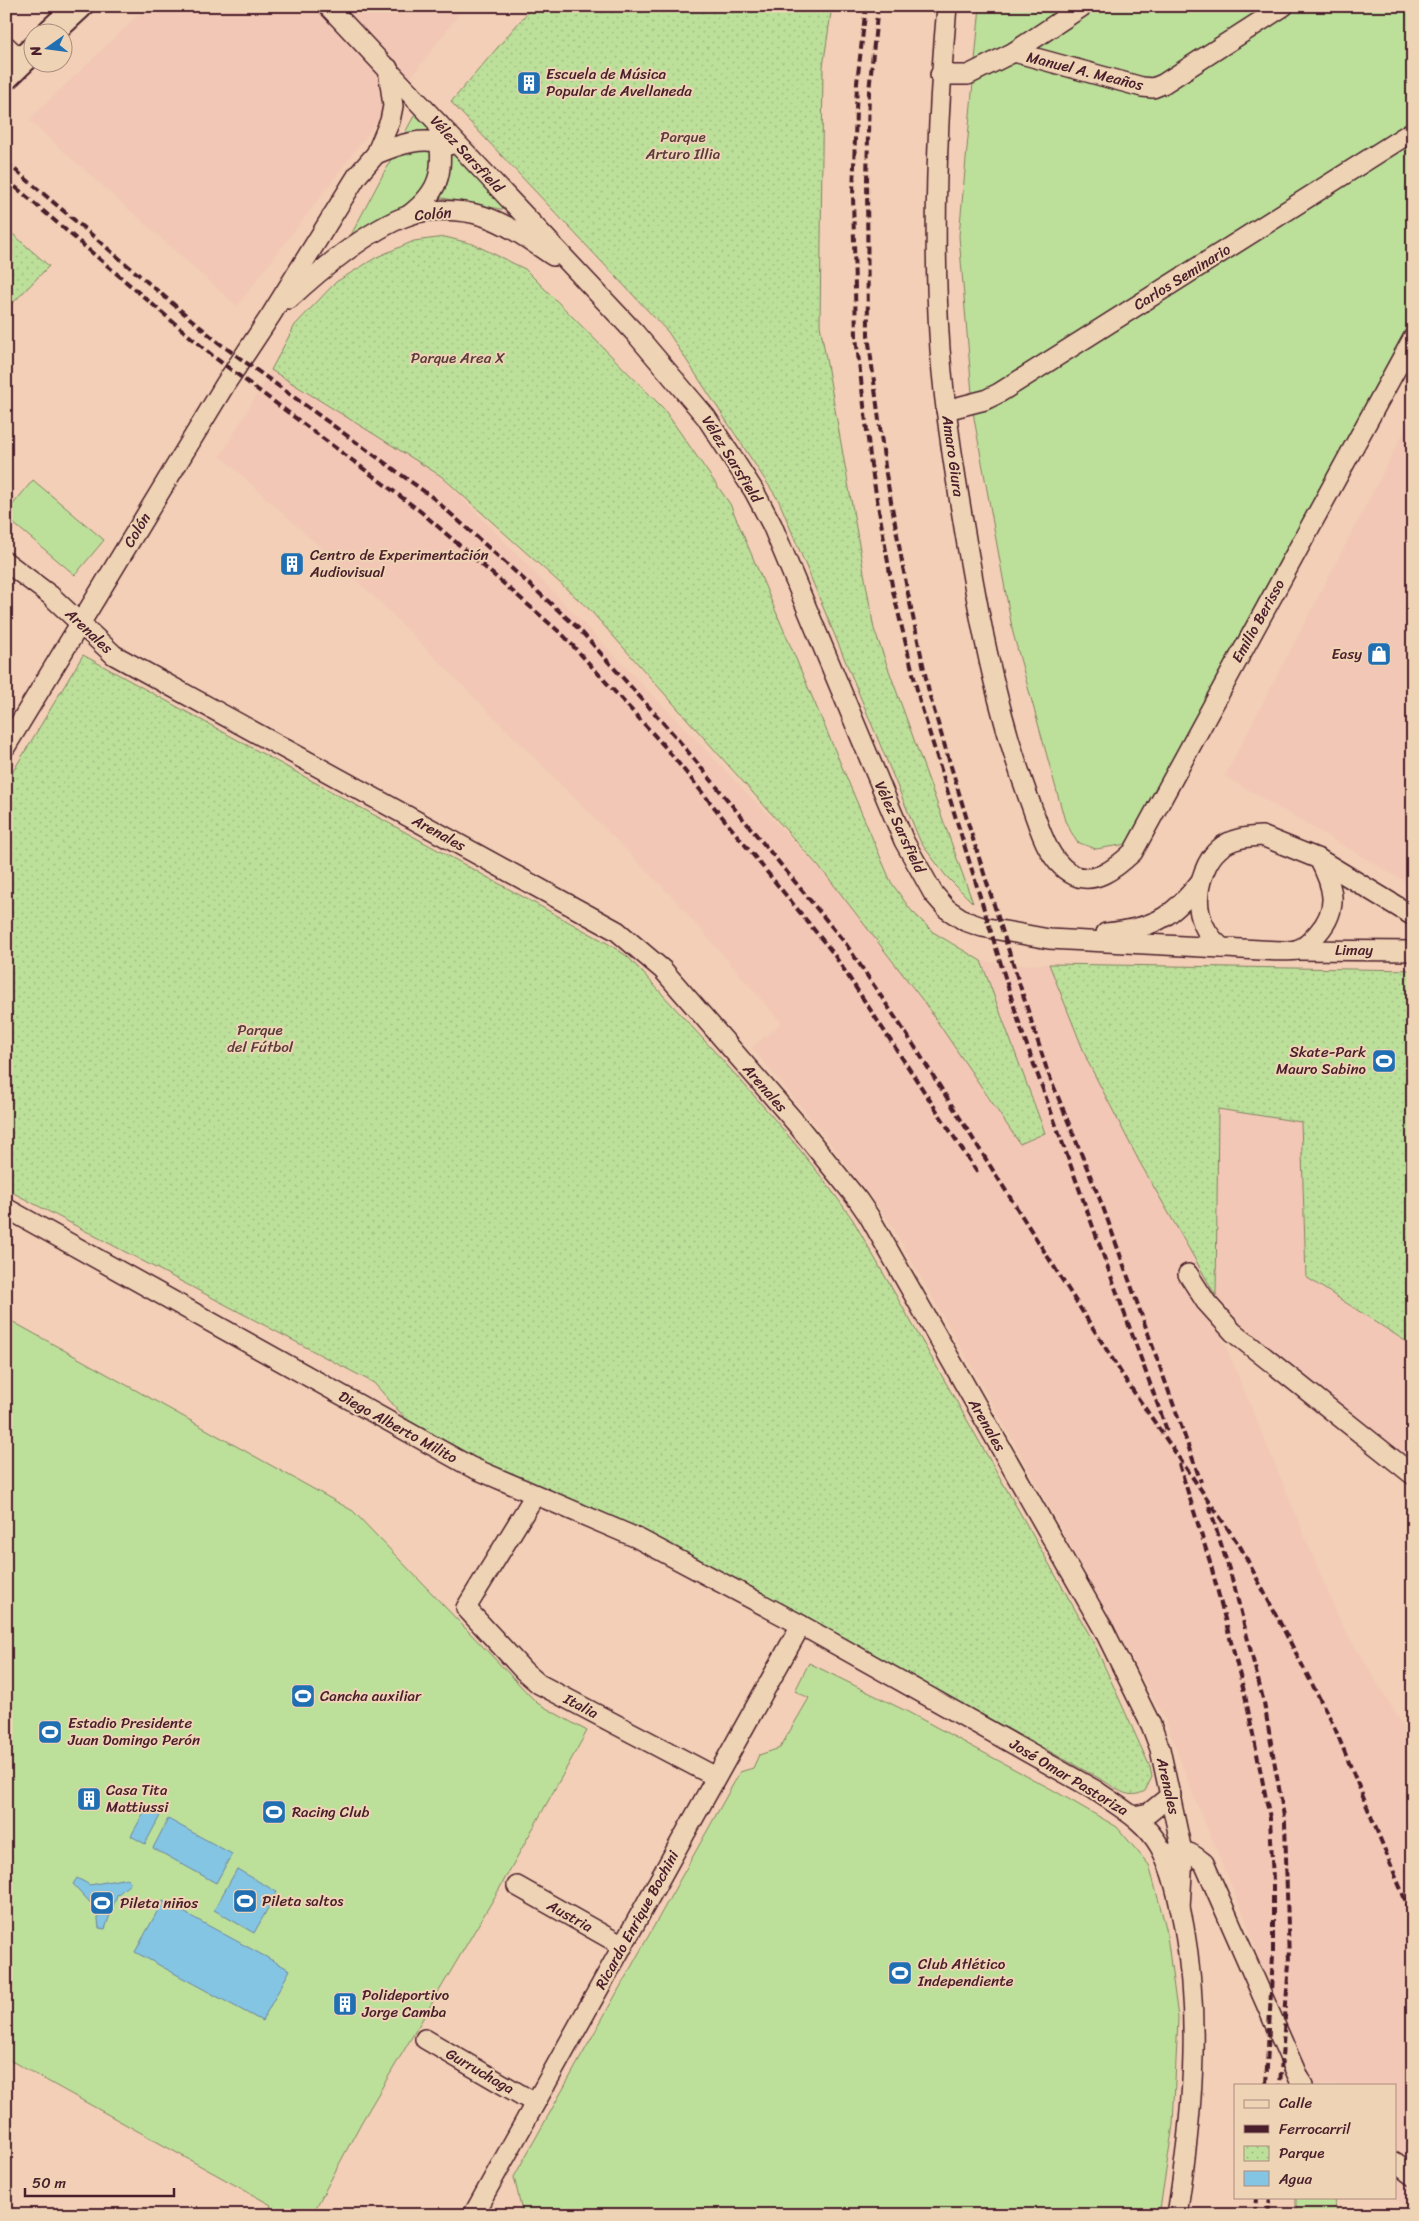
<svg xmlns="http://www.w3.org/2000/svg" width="1419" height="2221" viewBox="0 0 1419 2221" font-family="Sriracha,sans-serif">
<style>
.built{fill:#f2c7b5}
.grass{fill:#bce09a;stroke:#838062}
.park{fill:url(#park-dots);stroke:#838062}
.water{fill:#84c5e4;stroke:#6d839a}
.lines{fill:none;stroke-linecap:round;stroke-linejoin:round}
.minor-casing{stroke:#4a1f2b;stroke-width:22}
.secondary-casing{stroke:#4a1f2b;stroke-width:30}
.minor{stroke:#efd3b5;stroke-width:19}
.secondary{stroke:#efd3b5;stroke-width:26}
.rail{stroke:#4a1f2b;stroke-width:4;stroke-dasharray:8 4;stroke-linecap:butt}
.labels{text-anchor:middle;stroke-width:4;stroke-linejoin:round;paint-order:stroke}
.street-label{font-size:15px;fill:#4a1f2b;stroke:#efd3b5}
.poi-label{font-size:15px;fill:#4a1f2b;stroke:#efd3b5;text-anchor:start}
.park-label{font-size:15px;fill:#5b3c3c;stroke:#efd3b5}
</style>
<defs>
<pattern id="park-dots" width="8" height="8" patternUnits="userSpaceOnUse" patternTransform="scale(1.25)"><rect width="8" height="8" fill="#bce09a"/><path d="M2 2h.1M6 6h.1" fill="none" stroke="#a3c085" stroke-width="1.8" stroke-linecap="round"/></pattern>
</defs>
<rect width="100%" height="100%" fill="#f2cfb6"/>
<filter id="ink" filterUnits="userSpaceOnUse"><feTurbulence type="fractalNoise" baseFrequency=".02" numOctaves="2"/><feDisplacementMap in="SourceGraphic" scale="10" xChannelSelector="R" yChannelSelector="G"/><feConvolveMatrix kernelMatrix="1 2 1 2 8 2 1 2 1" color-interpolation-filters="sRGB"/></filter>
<g filter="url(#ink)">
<g class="built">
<polygon points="148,6 465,6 237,306 29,120"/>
<polygon points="271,370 441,476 827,876 924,1002 1020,1144 1045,1132 981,961 1020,965 1049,964 1088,1062 1139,1161 1216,1295 1218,1109 1301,1122 1306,1277 1413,1346 1413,1488 1319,1416 1220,1333 1341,1624 1413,1742 1413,2215 1394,2197 1395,2085 1302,2085 1247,1922 1192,1792 1167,1723 1009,1433 891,1224 818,1127 752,1048 782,1023 672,896 381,603 221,456"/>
<polygon points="1410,421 1413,422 1413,886 1225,776"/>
</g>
<g class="grass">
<polygon points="980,6 1413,6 1413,316 1127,844 1096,849 1077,842 1065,821 1013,633 974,418 959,236"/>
<polygon points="416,112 511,211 442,198 351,235"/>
<polygon points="33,480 104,540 75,575 6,517 6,513"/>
<polygon points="6,1318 353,1511 537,1703 587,1731 497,1893 361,2123 312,2215 267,2215 271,2205 6,2058"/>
<polygon points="809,1663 908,1712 1053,1790 1117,1827 1149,1865 1166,1928 1178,2018 1173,2125 1159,2215 523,2215 514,2177 740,1772 753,1768 759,1755 780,1748 809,1698 795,1691"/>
<polygon points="1296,2197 1333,2197 1338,2215 1296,2215"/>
</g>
<g class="park">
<polygon points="533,6 832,6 823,67 820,325 874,629 973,903 946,876 921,843 779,501 668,332 451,102"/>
<polygon points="6,228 49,266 6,310"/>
<polygon points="445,237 473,244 525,269 663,408 730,504 891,882 910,909 933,932 981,961 1045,1133 1020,1144 924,1002 827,876 590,610 441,476 271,370 295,325 336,282 377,257 414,241"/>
<path d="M83 655 607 943 627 956 643 973C715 1053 791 1131 853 1220L1093 1641 1150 1767 1152 1777 1145 1791C1128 1800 1119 1790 1104 1781L643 1530 487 1464 406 1419 374 1383 6 1189V783Z"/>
<polygon points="1049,964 1413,970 1413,1346 1306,1277 1301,1122 1218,1109 1216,1296 1139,1161 1088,1062"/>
</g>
<g class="water">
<polygon points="147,1807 161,1814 145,1844 131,1836"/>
<polygon points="168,1819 232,1854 216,1883 153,1848"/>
<polygon points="237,1869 277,1892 254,1933 214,1910"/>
<polygon points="77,1878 90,1885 127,1878 131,1883 117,1895 105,1929 99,1928 97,1910 73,1884"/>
<polygon points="163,1901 290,1970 262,2021 135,1952"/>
</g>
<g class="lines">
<defs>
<g id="minor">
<polyline points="328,6 635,333 706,417 754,491 772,525 904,841 933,893 947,909 965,921 982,927 1049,939 1222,948"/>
<path d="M947 6C937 120 932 235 940 349 945 415 956 480 967 545 982 634 999 718 1030 802 1039 826 1047 859 1070 873 1093 888 1117 867 1133 852L1413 338"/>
<polyline points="6,46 22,61"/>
<polyline points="1014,52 1142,87 1153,88 1163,84 1284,6"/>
<polyline points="940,75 968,75 1014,52 1083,6"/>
<path d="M376 154C400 144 423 136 449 145"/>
<path d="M409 215C446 187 442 166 438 123"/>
<path d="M289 299C319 271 368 230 407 216 429 208 461 209 483 216 508 224 531 241 553 256"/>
<polyline points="946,410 985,400 999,393 1413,131"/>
<polyline points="6,562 50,595 114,655 617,931 663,970 795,1122 858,1200 869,1216 1104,1630 1151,1725 1160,1749 1183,1856 1180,1908"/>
<polyline points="6,746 226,383 271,315 357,176 376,154 390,121 393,106 388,68"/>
<path d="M1262 836 1319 859C1333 886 1340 908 1318 933 1313 939 1304 948 1296 950 1285 953 1237 948 1222 948 1198 929 1193 900 1204 872 1207 864 1212 855 1219 849 1231 838 1247 837 1262 836Z"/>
<polyline points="1319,859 1413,916"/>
<path d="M1106 933C1153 928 1171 919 1200 882"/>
<polyline points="1296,950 1413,951"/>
<path d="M6 1208 471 1467 637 1538 801 1625 1095 1790C1119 1807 1145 1820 1160 1847 1173 1871 1179 1901 1184 1927 1201 2024 1192 2119 1177 2215"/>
<polyline points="1188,1274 1206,1302 1233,1332 1413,1475"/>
<polyline points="535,1495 466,1608 524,1671 539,1684 716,1777"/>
<polyline points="1134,1816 1149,1813 1171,1795"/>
<path d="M1174 1852C1187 1849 1194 1855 1204 1863L1299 2079 1303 2085"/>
<polyline points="517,1886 623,1946"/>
<polyline points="425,2039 535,2103"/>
<polyline points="1395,2162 1413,2176"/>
<polyline points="473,2215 801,1625"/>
</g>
<g id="secondary">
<polyline points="51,32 79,6"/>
<polyline points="6,76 32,51"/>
</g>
</defs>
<use href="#minor" class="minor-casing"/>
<use href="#secondary" class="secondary-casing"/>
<use href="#minor" class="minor"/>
<use href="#secondary" class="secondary"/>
<g class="rail">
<polyline points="866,6 857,83 853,194 856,337 871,465 893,591 920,702 1021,1029 1168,1433"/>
<polyline points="878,6 869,91 867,180 868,335 886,474 907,589 930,697 972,836 1047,1070 1103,1207 1201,1482"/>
<polyline points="6,162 219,343 432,497 578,628 675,736 846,944 913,1044 1127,1382 1241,1548 1334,1726 1413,1919"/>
<polyline points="6,179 214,357 420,511 564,636 666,748 833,953 979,1175"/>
<polyline points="1179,1464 1210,1562 1245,1695 1270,1818 1273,1881 1273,1955 1266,2085"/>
<polyline points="1209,1506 1234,1585 1264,1703 1285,1822 1289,1963 1280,2085"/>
<polyline points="1255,2215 1256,2197"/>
<polyline points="1268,2215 1270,2197"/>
</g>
</g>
</g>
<defs>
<symbol id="building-square" viewBox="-11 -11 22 22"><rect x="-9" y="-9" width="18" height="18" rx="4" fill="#1f6fb2" stroke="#efd3b5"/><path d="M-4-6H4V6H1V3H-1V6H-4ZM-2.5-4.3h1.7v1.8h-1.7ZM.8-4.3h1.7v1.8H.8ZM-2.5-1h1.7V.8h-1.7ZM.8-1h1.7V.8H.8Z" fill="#fff"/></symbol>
<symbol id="shop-square" viewBox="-11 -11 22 22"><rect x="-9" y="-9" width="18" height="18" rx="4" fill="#1f6fb2" stroke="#efd3b5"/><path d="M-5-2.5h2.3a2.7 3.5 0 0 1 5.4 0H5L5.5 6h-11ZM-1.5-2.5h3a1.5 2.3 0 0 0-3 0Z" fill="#fff"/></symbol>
<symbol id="stadium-square" viewBox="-11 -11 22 22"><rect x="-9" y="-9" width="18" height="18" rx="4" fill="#1f6fb2" stroke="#efd3b5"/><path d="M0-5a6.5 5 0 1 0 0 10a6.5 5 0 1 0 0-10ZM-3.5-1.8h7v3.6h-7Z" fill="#fff"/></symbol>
</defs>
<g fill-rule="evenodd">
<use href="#building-square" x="515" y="69" width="28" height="28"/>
<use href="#building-square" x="278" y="550" width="28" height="28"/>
<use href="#shop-square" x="1365" y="640" width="28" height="28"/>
<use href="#stadium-square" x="1370" y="1047" width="28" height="28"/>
<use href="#stadium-square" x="289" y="1682" width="28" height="28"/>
<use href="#stadium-square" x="36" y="1718" width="28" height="28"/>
<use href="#building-square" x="75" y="1785" width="28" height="28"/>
<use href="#stadium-square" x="260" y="1798" width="28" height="28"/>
<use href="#stadium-square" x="231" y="1887" width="28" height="28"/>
<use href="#stadium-square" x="88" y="1889" width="28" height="28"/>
<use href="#stadium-square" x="886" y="1959" width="28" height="28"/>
<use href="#building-square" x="331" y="1990" width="28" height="28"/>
</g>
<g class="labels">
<g class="street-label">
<text transform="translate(1085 71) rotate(14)" y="5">Manuel A. Meaños</text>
<text transform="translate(467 154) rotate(47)" y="5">Vélez Sarsfield</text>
<text transform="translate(433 214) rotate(-5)" y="5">Colón</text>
<text transform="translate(1182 277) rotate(-32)" y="5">Carlos Seminario</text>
<text transform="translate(953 456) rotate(82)" y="5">Amaro Giura</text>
<text transform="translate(732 459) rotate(58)" y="5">Vélez Sarsfield</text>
<text transform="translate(137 530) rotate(-59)" y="5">Colón</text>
<text transform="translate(1258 621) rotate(-61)" y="5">Emilio Berisso</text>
<text transform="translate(89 631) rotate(43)" y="5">Arenales</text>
<text transform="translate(900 827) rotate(65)" y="5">Vélez Sarsfield</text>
<text transform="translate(439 833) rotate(29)" y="5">Arenales</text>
<text x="1354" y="955">Limay</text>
<text transform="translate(765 1088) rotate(49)" y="5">Arenales</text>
<text transform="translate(987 1425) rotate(60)" y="5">Arenales</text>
<text transform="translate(398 1427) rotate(29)" y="5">Diego Alberto Milito</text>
<text transform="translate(581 1706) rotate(28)" y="5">Italia</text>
<text transform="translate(1069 1777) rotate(31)" y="5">José Omar Pastoriza</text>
<text transform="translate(1168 1786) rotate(77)" y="5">Arenales</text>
<text transform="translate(570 1916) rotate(29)" y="5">Austria</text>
<text transform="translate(637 1920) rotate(-61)" y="5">Ricardo Enrique Bochini</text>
<text transform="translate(480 2071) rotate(30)" y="5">Gurruchaga</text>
</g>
<g class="poi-label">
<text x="546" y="79">Escuela de Música<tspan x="546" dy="17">Popular de Avellaneda</tspan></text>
<text x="310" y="560">Centro de Experimentación<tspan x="310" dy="17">Audiovisual</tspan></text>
<text x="1362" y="659" text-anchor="end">Easy</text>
<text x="1366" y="1057" text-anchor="end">Skate-Park<tspan x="1366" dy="17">Mauro Sabino</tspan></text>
<text x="320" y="1701">Cancha auxiliar</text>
<text x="68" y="1728">Estadio Presidente<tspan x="68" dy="17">Juan Domingo Perón</tspan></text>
<text x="106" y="1795">Casa Tita<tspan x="106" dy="17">Mattiussi</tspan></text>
<text x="292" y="1817">Racing Club</text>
<text x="262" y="1906">Pileta saltos</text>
<text x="120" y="1908">Pileta niños</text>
<text x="918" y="1969">Club Atlético<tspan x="918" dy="17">Independiente</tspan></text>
<text x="362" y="2000">Polideportivo<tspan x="362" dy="17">Jorge Camba</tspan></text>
</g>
<g class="park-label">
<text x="683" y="142">Parque<tspan x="683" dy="17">Arturo Illia</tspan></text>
<text x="458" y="363">Parque Area X</text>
<text x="260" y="1035">Parque<tspan x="260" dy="17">del Fútbol</tspan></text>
</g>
</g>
<rect width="1419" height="2221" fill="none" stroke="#efd3b5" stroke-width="25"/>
<rect x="12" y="12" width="1394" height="2196" fill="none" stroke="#4a1f2b" stroke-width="2" filter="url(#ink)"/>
<rect x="1234" y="2084" width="162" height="115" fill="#efd3b5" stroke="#ad8b7e"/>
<rect x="1244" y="2100" width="25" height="8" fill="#efd3b5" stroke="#ad8b7e"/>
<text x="1279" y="2108" font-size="15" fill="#4a1f2b">Calle</text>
<rect x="1244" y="2125" width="25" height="8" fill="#4a1f2b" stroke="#ad8b7e"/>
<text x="1279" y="2134" font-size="15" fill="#4a1f2b">Ferrocarril</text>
<rect x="1244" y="2146" width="25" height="15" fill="url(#park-dots)" stroke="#ad8b7e"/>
<text x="1279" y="2158" font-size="15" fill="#4a1f2b">Parque</text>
<rect x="1244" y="2171" width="25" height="15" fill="#84c5e4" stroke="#ad8b7e"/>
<text x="1279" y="2184" font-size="15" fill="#4a1f2b">Agua</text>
<g transform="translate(48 48) rotate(256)"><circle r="24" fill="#efd3b5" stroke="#ad8b7e"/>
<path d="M0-4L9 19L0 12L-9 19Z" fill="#1f6fb2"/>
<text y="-8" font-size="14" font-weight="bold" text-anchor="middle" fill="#4a1f2b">N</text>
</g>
<path d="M25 2188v8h149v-8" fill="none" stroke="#4a1f2b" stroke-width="2.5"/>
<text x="32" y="2188" font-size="15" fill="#4a1f2b" stroke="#efd3b5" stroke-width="4" paint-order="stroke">50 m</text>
</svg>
